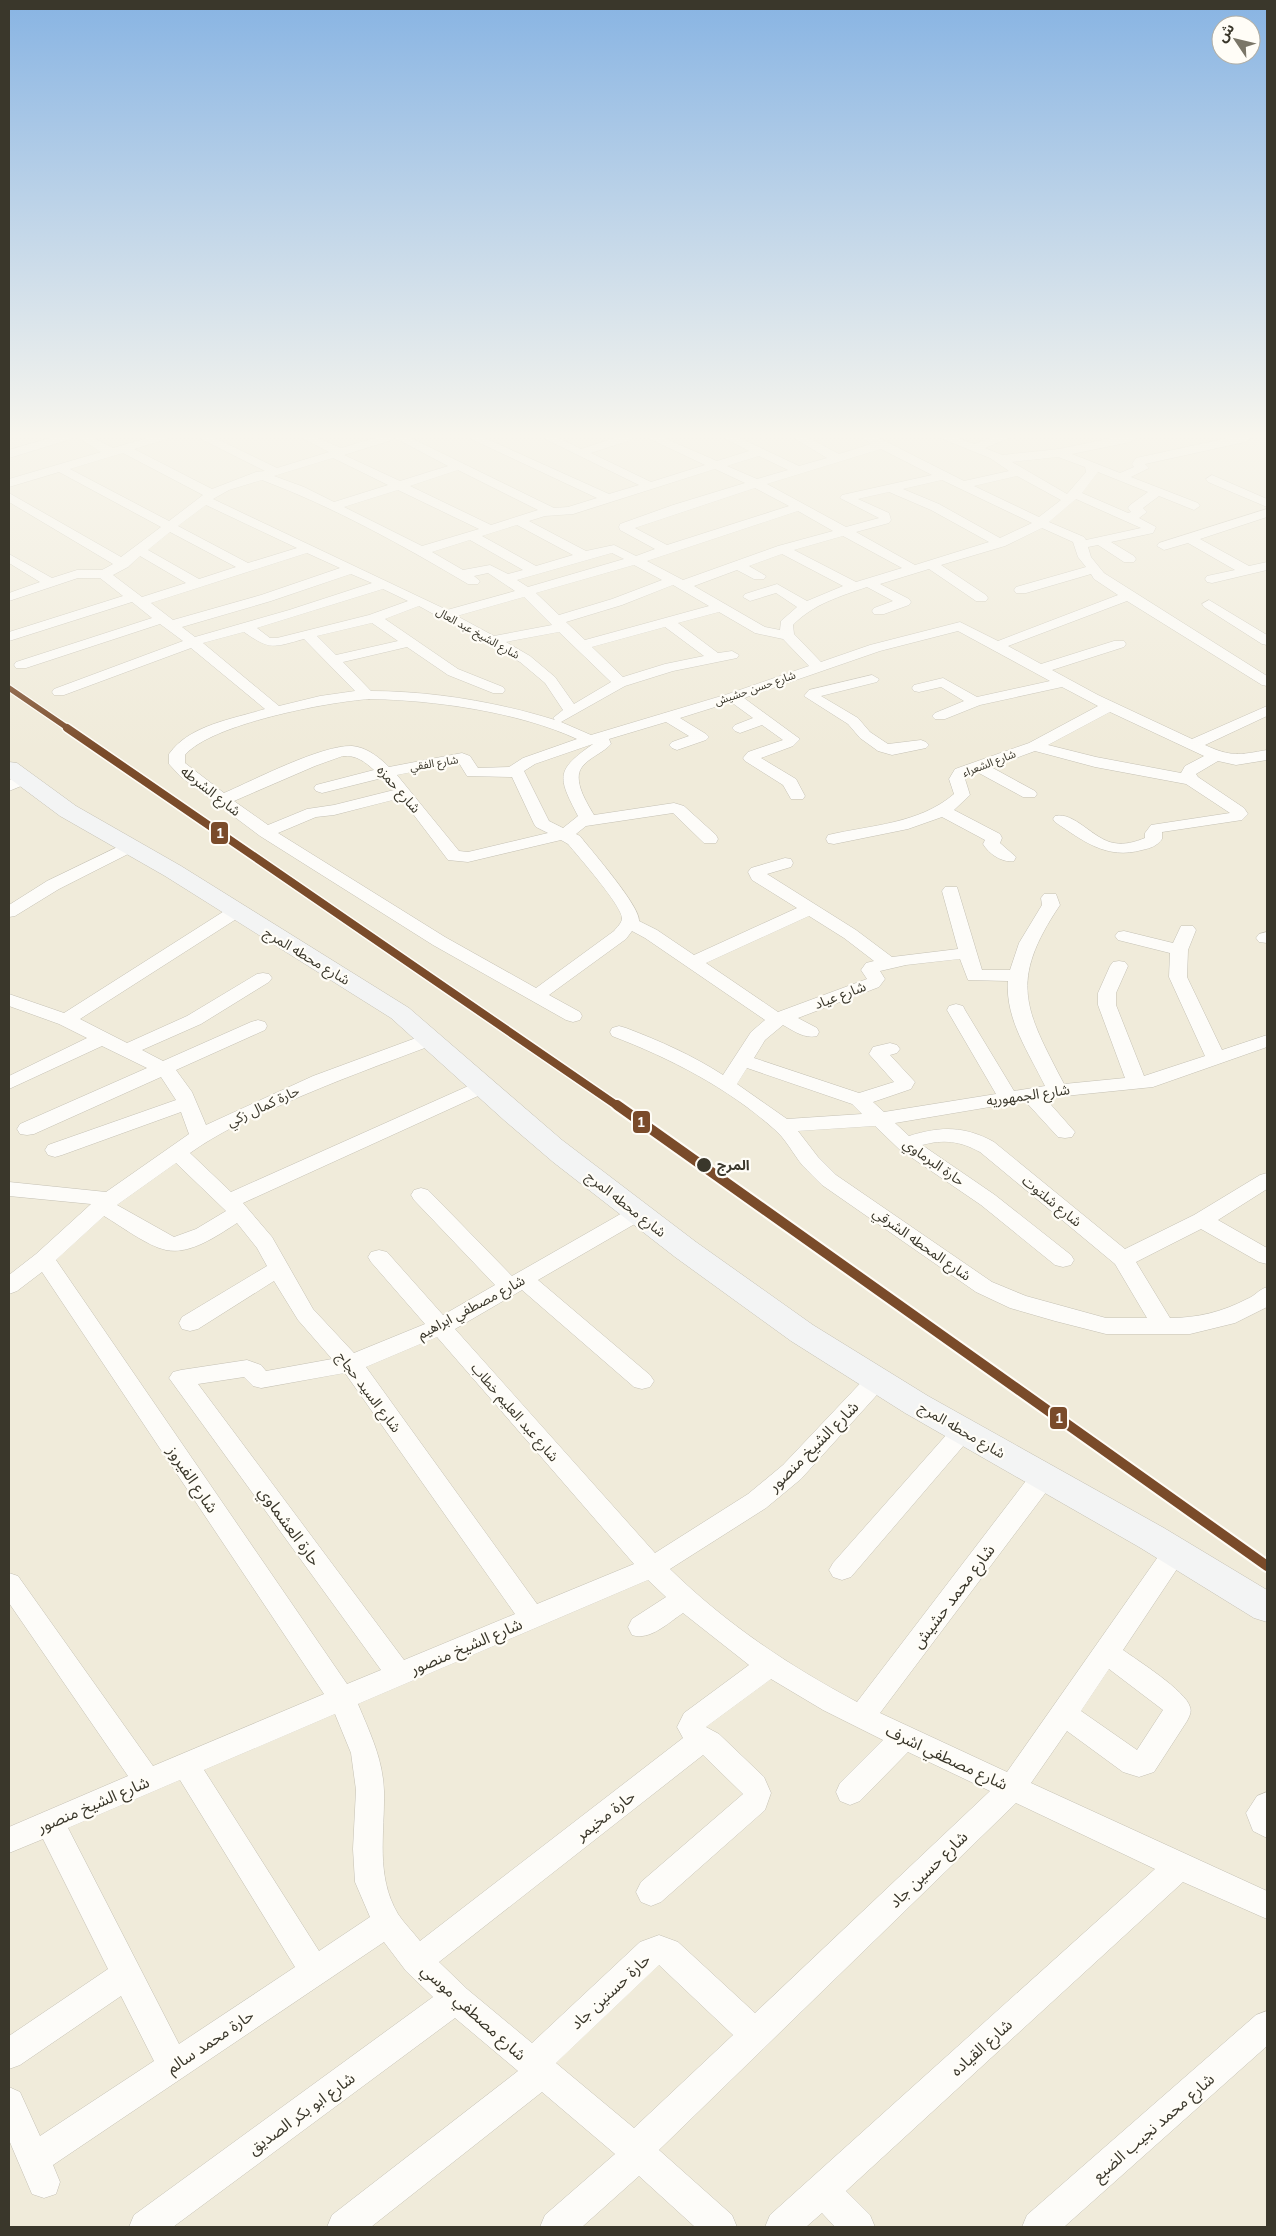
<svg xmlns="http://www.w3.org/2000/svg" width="1276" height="2236" viewBox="0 0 1276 2236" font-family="Mulish,'Noto Sans Arabic',sans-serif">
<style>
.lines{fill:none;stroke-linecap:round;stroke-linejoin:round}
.minor-casing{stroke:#c5c1b4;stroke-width:1}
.secondary-casing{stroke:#c5c1b4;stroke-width:1}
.minor{fill:#fdfcf9;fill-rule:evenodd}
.secondary{fill:#f3f4f4;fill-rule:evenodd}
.metro-1-far2-casing{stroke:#fffdf7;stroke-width:8}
.metro-1-far1-casing{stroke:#fffdf7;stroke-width:11}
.metro-1-casing{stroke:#fffdf7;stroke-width:14}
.metro-1-far2{stroke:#7a4b2a;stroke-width:5.5}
.metro-1-far1{stroke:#7a4b2a;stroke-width:8}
.metro-1{stroke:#7a4b2a;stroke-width:10}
.stop-dot{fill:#3a372b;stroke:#fffdf7;stroke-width:2}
.labels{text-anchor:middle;stroke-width:4.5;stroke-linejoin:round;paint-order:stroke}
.far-street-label{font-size:11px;fill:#3a372b;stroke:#fffdf7}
.street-label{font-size:14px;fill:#3a372b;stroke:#fffdf7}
.stop-label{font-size:14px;font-weight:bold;fill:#3a372b;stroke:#fffdf7;text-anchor:start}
.near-street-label{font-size:16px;fill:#3a372b;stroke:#fffdf7}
.line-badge{stroke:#fffdf7;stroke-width:2}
.badge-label{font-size:14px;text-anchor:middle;font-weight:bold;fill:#fff}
</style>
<rect width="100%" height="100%" fill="#f0ebda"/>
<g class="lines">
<defs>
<g id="minor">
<polygon points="50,438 70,438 68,440 9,458 9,450"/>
<path d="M79 438H94L113 448 147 438H166L164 440 134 449 212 489 256 472 265 471 199 438H215L277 468 329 452 302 438H318L341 448 375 438H394L392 440 344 455 400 481 448 466 395 438H411L554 508 568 507 597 498 469 438H485L609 494 639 485 543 438H559L581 449 614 438H633L631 440 591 453 651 482 705 465 648 438H664L717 461 749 451 724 438H740L799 466 827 458 794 438H809L839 454 871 444 863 438H879L964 481 1009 471 990 458 940 438H958L974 444 991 438H1009L985 448 1002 455 1059 449 1112 438H1136L1130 442 1072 454 1120 473 1134 467 1132 464 1136 458 1228 438H1251L1245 442 1145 464 1149 468 1131 477 1198 503 1200 506 1194 510 1159 496 1143 508 1147 512 1139 518 1156 527 1153 533 1111 542 1134 556 1136 559 1134 562H1124L1098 545 1088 547 1091 557 1104 573 1267 676V686L1262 685 1127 601 1008 646 1041 664 1114 641H1124L1126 644 1124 647 1052 670 1098 695 1192 739 1267 706V716L1205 745C1231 757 1239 755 1267 750V760L1236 765 1218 761 1196 774 1198 777 1244 808 1248 814 1242 820 1162 832V839C1157 846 1151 848 1142 850 1107 860 1083 841 1055 822L1053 819 1055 816C1074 811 1094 840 1114 843 1125 845 1135 842 1145 838V833L1151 825 1230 813 1186 784 1095 767 1035 751 991 767 1035 791 1037 794 1035 797H1023L977 772 967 775 965 779 970 795 954 810 1000 834 1002 838 1000 843 1016 857 1014 861C1002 863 989 854 983 844L985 840 942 817 908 829 834 844 828 843 826 839 828 835C871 825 919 824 954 794L949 779 955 769 1029 743 1098 706 1062 687 980 705 945 719H935L932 716 935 713 964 701 941 687 919 692 914 691 912 688 914 685 943 678 977 697 1050 681 958 631 880 651 744 698 800 739 793 746 761 758 796 779 805 796 803 799H791L783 785 745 761 743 758 748 752 783 740 762 725 740 733 735 731 732 728 735 725 753 718 731 702 680 718 706 734 709 737 706 740 677 750 672 748 669 745 672 742 689 736 666 722 609 739 611 744 608 747C600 754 589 758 582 767 572 780 587 803 594 815L674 803 684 806 716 835 718 839 716 843H704L673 813 586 826 576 834 580 836C591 850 641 907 639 921L657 930 694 955 797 908 752 880 748 872 751 868 785 858 791 859 793 863 791 867 767 874 856 930 892 957 958 949 942 891 945 887H957L982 970H1010L1019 943 1042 905 1041 898 1044 894H1056L1060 905C1008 982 1025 1009 1064 1084L1125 1078 1098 1005V993L1110 966 1113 962 1119 961 1125 962 1128 966 1116 993V1005L1144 1076 1205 1056 1169 977 1170 953 1118 940 1115 936 1118 932 1124 931 1173 943 1181 926H1193L1196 930 1188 950 1187 977 1222 1050 1267 1035V1047L1153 1087 1045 1098 1075 1132 1072 1137 1065 1138 1058 1137 1025 1101 895 1123 909 1136C941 1126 965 1126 994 1142L1125 1249 1194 1215 1260 1175 1267 1173V1189L1218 1220 1267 1248V1264L1259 1262 1201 1229 1136 1262 1170 1318C1197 1318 1222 1312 1247 1299 1255 1296 1258 1290 1267 1287V1307L1235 1323 1190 1334H1106L1055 1321 1010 1308 976 1292 822 1185C815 1178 809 1172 803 1166 793 1154 786 1139 774 1129 728 1088 670 1058 612 1036L610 1032 612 1028 619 1026 626 1028C660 1041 692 1055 723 1075L751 1032 765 1020 645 938 632 931 626 939 549 995 580 1012 582 1016 580 1020 573 1022 566 1020 433 945 260 836 180 776 169 764V754C189 725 233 719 265 709L191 648 64 695H54L52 692 54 689 183 641 160 624 26 668H16L14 665 16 662 152 618 132 602 9 641V632L123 596 100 578H78L9 601V593L40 582 9 563V554L52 578 77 570H102L113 564 9 502V493L121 557 161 527 59 472 9 487V479L101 452ZM881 449 932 475 842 495 840 498 879 518 846 527 767 484ZM123 453 203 495 169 521 70 469ZM759 456 788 470 757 479 727 466ZM1058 457 1085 467 1086 472 1067 494 1012 462ZM333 458 388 485 334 502 304 487 274 476ZM715 469 745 483 673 505 620 524 619 527 620 530 655 549 636 556 614 545 586 551 529 521 545 516 573 514ZM458 470 538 510 491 525 410 486ZM1098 472 1148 492 1130 505 1128 508 1131 512 1128 513 1082 493ZM1017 476 1061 500 1039 517 974 486ZM262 480C334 507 402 545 468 584H478L480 581 474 576 488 573 515 591 447 610 213 499 229 490ZM942 480 1032 523 1000 538 939 504 903 489ZM755 488 789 506 667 545 635 528ZM398 490 479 529 422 546 344 507ZM889 492 931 510 989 542 915 565 856 532 889 523 891 520 889 513 858 499ZM1076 499 1141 528 1086 540 1084 537 1049 522ZM206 505 297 548 248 563 178 526ZM798 511 833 531 778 546 683 580 647 561ZM517 525 573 555 536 566 482 536ZM1042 528 1073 542 1078 557 1086 567 1016 587 1014 590 1016 593H1026L1091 574 1094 579 1118 595 998 641 960 622 870 645 821 662 794 634 793 625C813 604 841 596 867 587L893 601 874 608 872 611 874 614H884L909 605 911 602 909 599 880 584 929 569 976 601H986L988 598 986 595 941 565 1005 546ZM170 532 236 567 199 579 148 550ZM843 536 902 568 856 582 794 550ZM470 540 523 570 508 574 490 565 463 570 432 552ZM307 553 340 568 261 595 173 620 151 603ZM612 553 624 559 528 587 517 580ZM782 554 843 586 807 601 777 584 745 594 743 597 750 601 776 593 797 607 781 621 780 630 765 627 694 586 737 570 754 579H764L766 576 749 566ZM140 556 186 583 142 597 113 575 128 567ZM634 565 662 580 612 599 559 615 536 593ZM351 574 372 583 289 610 195 637 182 627 271 601ZM673 585 709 606 585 640 566 622 622 605ZM383 589 408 601 369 615 277 638H270L257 628ZM524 597 552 625 494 636 457 616ZM419 606 520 662 545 683 563 710 553 718 555 720C497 702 432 691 371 691L343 662 407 647 448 675 493 693H503L505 690 503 687 458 669 385 619ZM719 612 755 633 783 639 809 666 728 694 591 735 561 722 625 686 673 671 737 658 739 655 732 651 718 653 678 623ZM372 623 398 641 336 655 317 636ZM665 627 704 656 665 664 623 677 592 647ZM244 632C271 651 274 647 304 639L355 691 320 696 279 706 203 643ZM559 632 611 682 574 704 555 677 530 656 506 642ZM369 699C433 700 519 712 577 739L523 758 509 767 478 768 470 756 462 753 389 767C379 757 366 747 352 746 321 745 254 780 224 793L185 763V755C211 724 328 702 369 699ZM1110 712 1204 756 1185 766 1181 773 1096 757 1048 745ZM593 744C556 770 557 776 578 816L563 828 549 821 524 771 535 764ZM343 756C357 755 365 762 374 770L316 785 314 788 316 791 322 793 382 778 394 790 334 805 307 809 268 825 234 801 315 766ZM459 763 467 776 512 777 534 824 536 827 548 833 468 852 459 851 397 775ZM401 798 448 860 468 862 561 840 568 844C578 856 622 906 622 918 622 923 617 927 614 931L536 988 445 937 278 833 316 817 334 815ZM809 916 844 938 874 961 866 963 861 970 867 979 778 1012 706 963ZM960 959 968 980 1008 981C1005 1019 1029 1053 1045 1086L1014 1091 965 1010 963 1006 956 1004 949 1006 947 1010 996 1094 884 1112 873 1102 911 1089 915 1082 890 1055 897 1053 900 1049 897 1045 890 1043 873 1047 869 1054 894 1082 859 1093 754 1058 765 1040 783 1025C794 1031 804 1039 817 1036L819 1032 817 1028 798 1018 879 987 885 979 880 971 906 965ZM747 1068 852 1104 862 1114 787 1119 737 1084ZM875 1126 899 1149 981 1205 1055 1265 1063 1267 1071 1265 1074 1260 1071 1255 995 1195 922 1145C944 1139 960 1141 980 1152L1115 1264 1147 1318H1106L1026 1296 992 1282 836 1175 818 1157 798 1131Z"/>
<polygon points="1212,475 1267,499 1267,507 1208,482 1206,479"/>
<polygon points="1267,509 1267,517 1200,539 1249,566 1267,562 1267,570 1212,583 1207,582 1205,579 1207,576 1235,570 1188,543 1164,550 1157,546 1159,543"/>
<polygon points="1209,600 1267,635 1267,645 1262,644 1204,607 1202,604"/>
<polygon points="872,675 879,679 877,682 821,696 858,718 870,732 888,744 921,740 926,742 929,745 926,748 892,755 878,751 860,738 848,724 804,696 809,690"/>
<polygon points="25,774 31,776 33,779 31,782 9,791 9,780"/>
<polygon points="130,841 136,842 138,846 136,850 59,889 15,916 9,917 9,905 47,881"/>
<path d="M235 907 241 908 244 912 241 916 80 1019 127 1043 187 1016 257 974 263 973 269 974 272 978 269 982 201 1024 142 1050 163 1061 251 1022 258 1020 265 1022 267 1026 265 1030 176 1070 192 1092 206 1125 313 1076 424 1035 431 1033 438 1035 441 1039 438 1043C385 1063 332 1082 281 1105 250 1118 218 1133 190 1153L231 1192 475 1083 482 1081 489 1083 492 1087 489 1091 243 1203 272 1237 313 1309 354 1353 425 1324 371 1262 368 1257 371 1252 379 1250 387 1252 443 1315 495 1285 414 1200 411 1195 414 1190 421 1188 428 1190 512 1276 631 1208 638 1206 645 1208 649 1213 645 1218 538 1280 650 1375 654 1381 650 1387 642 1389 634 1387 522 1290 455 1329 655 1553 748 1494 783 1465 869 1374 877 1372 885 1374 889 1380 885 1386 801 1479 766 1508 670 1569C725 1623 789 1666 857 1702L1035 1469 1044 1467 1053 1469 1056 1476 1053 1483 880 1713 1007 1772 1167 1544 1176 1541 1185 1544 1189 1551 1123 1650C1137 1660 1186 1691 1190 1707 1192 1712 1189 1717 1187 1721L1154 1772 1139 1777 1123 1772 1067 1731 1031 1783 1267 1891V1919L1183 1882 846 2191 870 2215 875 2227H835L822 2213 806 2227H765L770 2215 1155 1869 1016 1803 659 2150 732 2215 737 2227H695L639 2176 582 2227H540L545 2215 615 2154 542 2092 371 2227H327L332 2215 518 2071 455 2018 173 2227H129L134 2215 433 1997 406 1971 384 1942 53 2165 60 2182 56 2194 44 2198 32 2194 9 2140V2087L20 2092 40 2136 154 2061 121 1996 20 2065 9 2069V2036L108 1969 43 1839 9 1853V1827L128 1776 9 1603V1573L18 1576 153 1766 324 1694 42 1272 17 1291 9 1294V1275L36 1254 91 1204 9 1196V1182L106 1192 189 1134 181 1112 62 1155 55 1157 48 1155 45 1150 48 1145 176 1100 161 1077 34 1134 27 1135 20 1134 17 1129 20 1124 147 1068 102 1046 9 1089V1076L87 1038 59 1024 9 1006V994L64 1013 229 908ZM176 1163 226 1211 196 1229 174 1237 117 1205ZM104 1216C121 1226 147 1246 166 1250 190 1255 217 1236 237 1223L257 1248 267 1266 182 1317 179 1323 182 1329 190 1331 198 1329 274 1281 298 1320 332 1359 266 1371 261 1365 247 1360 181 1370 173 1372 169 1378 381 1670 347 1684 56 1260ZM437 1337 634 1564 537 1604 366 1367ZM345 1373 515 1614 404 1660 198 1384 244 1377 253 1386 261 1388ZM648 1580 666 1597 632 1619 628 1627 632 1635C650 1641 668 1623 683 1613L749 1665 684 1713 677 1727 683 1738 420 1941C413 1932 404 1923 398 1914 375 1875 385 1833 384 1791 383 1759 370 1733 358 1704ZM1109 1669 1163 1710 1137 1750 1081 1711ZM771 1679 823 1710 883 1740 840 1783 836 1792 840 1801 850 1805 860 1801 908 1752 990 1791 755 2013 678 1942 659 1935 640 1942 532 2043 467 1989 439 1962 703 1755 743 1794 641 1882 636 1892 641 1902 651 1906 661 1902 765 1810 771 1793 764 1777 719 1734 706 1727ZM335 1714 351 1753 356 1790 353 1849 355 1882 370 1917 319 1951 204 1770ZM180 1780 295 1967 179 2044 68 1828ZM659 1965 733 2035 634 2128 556 2063Z"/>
<polygon points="1267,932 1267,943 1259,942 1256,938 1259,934"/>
<polygon points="963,1422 971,1425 975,1431 971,1437 851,1577 842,1580 833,1577 829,1570 833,1563 955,1425"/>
<polygon points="1267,1792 1267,1838 1253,1831 1246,1813 1257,1796"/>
<polygon points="1267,2011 1267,2046 1064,2227 1022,2227 1027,2215 1256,2015"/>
</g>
<polygon id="secondary" points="9,762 17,763 76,806 181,866 409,1008 562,1140 696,1242 813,1325 928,1396 1164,1528 1267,1590 1267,1622 1254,1618 1139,1547 905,1413 791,1341 675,1257 553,1162 505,1121 391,1018 165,876 60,816 9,778"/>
</defs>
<use href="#minor" class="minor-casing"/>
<use href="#secondary" class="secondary-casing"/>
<use href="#minor" class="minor"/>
<use href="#secondary" class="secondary"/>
<defs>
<polyline id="metro-1-far2" points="9,688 69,729"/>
<polyline id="metro-1-far1" points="67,728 619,1107"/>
<polyline id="metro-1" points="617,1105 1267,1566"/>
</defs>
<use href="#metro-1-far2" class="metro-1-far2-casing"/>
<use href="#metro-1-far1" class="metro-1-far1-casing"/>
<use href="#metro-1" class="metro-1-casing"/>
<use href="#metro-1-far2" class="metro-1-far2"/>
<use href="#metro-1-far1" class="metro-1-far1"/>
<use href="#metro-1" class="metro-1"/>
</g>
<linearGradient id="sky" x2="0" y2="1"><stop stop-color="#88b4e3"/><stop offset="0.58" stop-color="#f8f6ee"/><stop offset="1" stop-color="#f8f6ee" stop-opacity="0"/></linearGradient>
<rect width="1276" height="751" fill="url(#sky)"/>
<circle class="stop-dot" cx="704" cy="1165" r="8"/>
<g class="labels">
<g class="far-street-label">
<text transform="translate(478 633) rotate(29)" y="4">شارع الشيخ عبد العال</text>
<text transform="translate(755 688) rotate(-19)" y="4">شارع حسن حشيش</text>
<text transform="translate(434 763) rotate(-9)" y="4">شارع الفقي</text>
<text transform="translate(989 763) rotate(-21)" y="4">شارع الشعراء</text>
</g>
<g class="street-label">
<text transform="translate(399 789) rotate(49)" y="5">شارع حمزه</text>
<text transform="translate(211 791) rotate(38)" y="5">شارع الشرطه</text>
<text transform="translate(307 956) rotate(31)" y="5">شارع محطه المرج</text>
<text transform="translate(840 995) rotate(-21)" y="5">شارع عياد</text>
<text transform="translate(1028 1095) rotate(-8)" y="5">شارع الجمهوريه</text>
<text transform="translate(263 1106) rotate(-25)" y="5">حارة كمال زكي</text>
<text transform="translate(934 1162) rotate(35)" y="5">حارة البرماوي</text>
<text transform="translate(1052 1201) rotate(39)" y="5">شارع شلتوت</text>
<text transform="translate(626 1204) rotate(38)" y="5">شارع محطه المرج</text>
<text transform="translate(922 1244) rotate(35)" y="5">شارع المحطه الشرقي</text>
<text transform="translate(471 1307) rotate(-28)" y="5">شارع مصطفي ابراهيم</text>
<text transform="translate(369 1392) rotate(53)" y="5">شارع السيد حجاج</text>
<text transform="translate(515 1412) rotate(49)" y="5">شارع عبد العليم خطاب</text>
<text transform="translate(962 1430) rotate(30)" y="5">شارع محطه المرج</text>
</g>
<g class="stop-label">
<text x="717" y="1170">المرج</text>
</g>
<g class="near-street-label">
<text transform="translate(813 1446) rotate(-45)" y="6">شارع الشيخ منصور</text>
<text transform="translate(193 1479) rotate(56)" y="6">شارع الفيروز</text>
<text transform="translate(290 1526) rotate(54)" y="6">حارة العشماوي</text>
<text transform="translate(953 1596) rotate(-53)" y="6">شارع محمد حشيش</text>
<text transform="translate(466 1646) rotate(-23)" y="6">شارع الشيخ منصور</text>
<text transform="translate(947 1757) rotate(25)" y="6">شارع مصطفي اشرف</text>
<text transform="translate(93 1804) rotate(-23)" y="6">شارع الشيخ منصور</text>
<text transform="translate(605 1815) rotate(-38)" y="6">حارة مخيمر</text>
<text transform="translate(928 1869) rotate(-44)" y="6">شارع حسين جاد</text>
<text transform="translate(610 1991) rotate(-43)" y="6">حارة حسنين جاد</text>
<text transform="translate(474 2012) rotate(42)" y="6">شارع مصطفي موسي</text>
<text transform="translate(210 2041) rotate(-34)" y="6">حارة محمد سالم</text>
<text transform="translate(981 2047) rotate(-42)" y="6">شارع القياده</text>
<text transform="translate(301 2113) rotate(-36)" y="6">شارع ابو بكر الصديق</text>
<text transform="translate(1153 2127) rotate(-41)" y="6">شارع محمد نجيب الضبع</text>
</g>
</g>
<g class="line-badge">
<rect x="210" y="821" width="19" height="24" rx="5" fill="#7a4b2a"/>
<rect x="632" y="1110" width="19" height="24" rx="5" fill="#7a4b2a"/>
<rect x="1049" y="1406" width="19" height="24" rx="5" fill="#7a4b2a"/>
</g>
<g class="badge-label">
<text x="220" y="838">1</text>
<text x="641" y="1127">1</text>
<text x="1059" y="1423">1</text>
</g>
<rect width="1276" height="2236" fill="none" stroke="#3a372b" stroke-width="20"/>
<g transform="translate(1236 40) rotate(305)"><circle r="24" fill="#fffdf7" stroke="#b0aea5"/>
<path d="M0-4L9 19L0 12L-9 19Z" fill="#7a7668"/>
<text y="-8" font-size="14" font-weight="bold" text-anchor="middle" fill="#3a372b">ش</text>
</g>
</svg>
